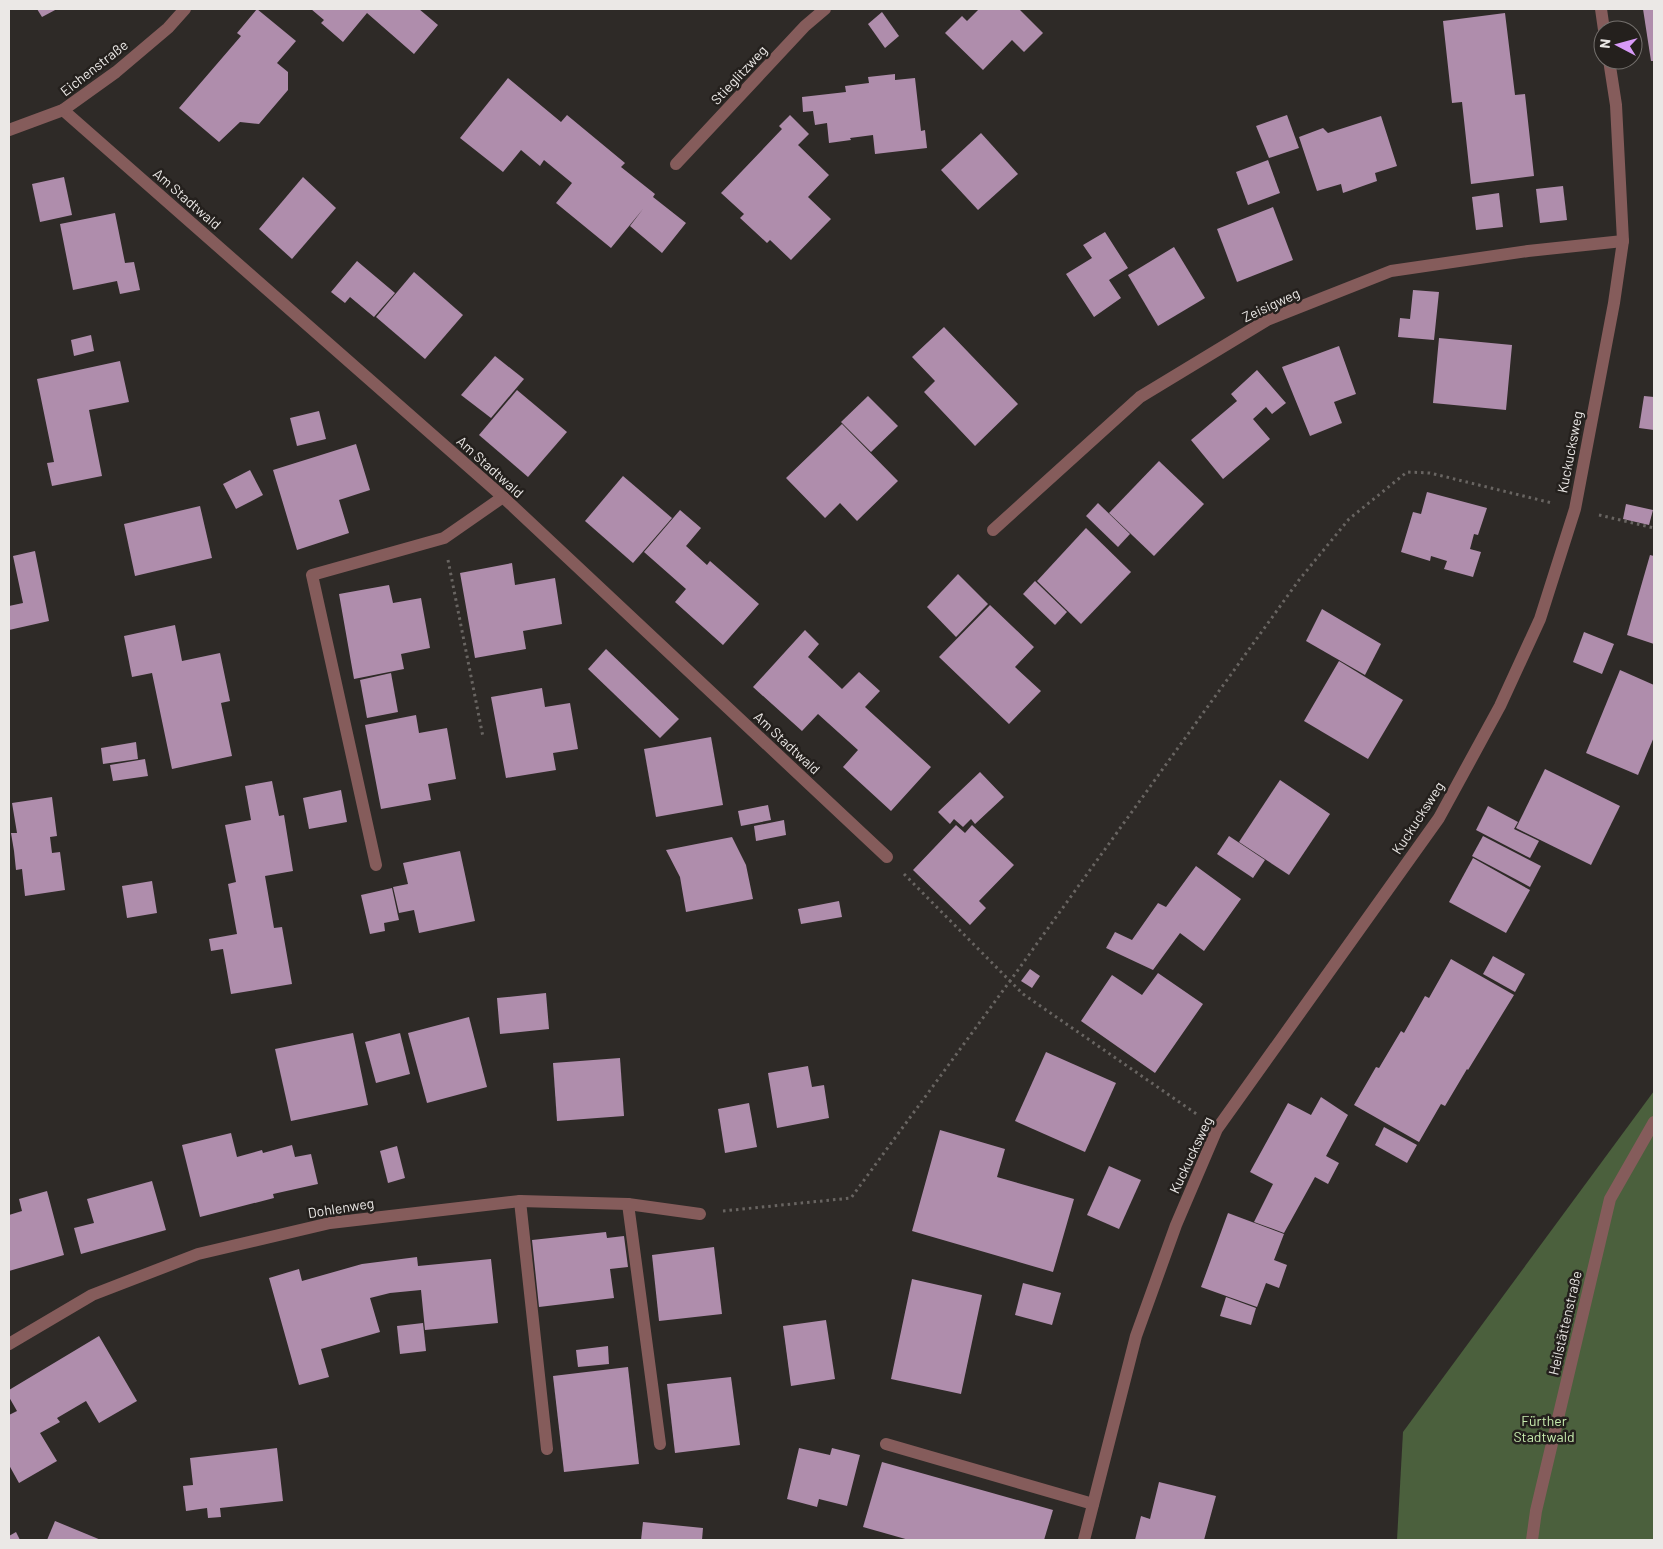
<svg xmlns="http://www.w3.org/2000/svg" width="1663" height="1549" viewBox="0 0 1663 1549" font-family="Barlow,sans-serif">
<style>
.forest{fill:#4b603d}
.building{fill:#af8dac}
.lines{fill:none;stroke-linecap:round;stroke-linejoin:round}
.path{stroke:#696562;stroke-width:3;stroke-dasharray:2.5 4;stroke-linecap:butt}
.minor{stroke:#855c5b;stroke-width:12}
.labels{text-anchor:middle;stroke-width:5;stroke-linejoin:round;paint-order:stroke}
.street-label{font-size:14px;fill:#ebe8e6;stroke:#24201d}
.park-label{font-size:14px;fill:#c7ebae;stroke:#24201d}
</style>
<rect width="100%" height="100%" fill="#2e2a27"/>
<polygon class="forest" points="1654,1091 1654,1540 1397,1540 1403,1432"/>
<g class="building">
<polygon points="37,9 57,9 42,17"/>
<polygon points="257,9 296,41 277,63 288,72 288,90 259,124 240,122 219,142 179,108 241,36 237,33"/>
<polygon points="311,9 419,9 438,25 414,54 367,13 343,42 321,23 324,20"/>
<polygon points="979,9 1019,9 1043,33 1024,52 1012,40 983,70 945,33 962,16 967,21"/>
<polygon points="1643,9 1654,9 1654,61 1651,61"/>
<polygon points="882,12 899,36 885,48 868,24"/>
<polygon points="1505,13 1515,95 1525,94 1534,176 1471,184 1462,102 1452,103 1443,21"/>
<polygon points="895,74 895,80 915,78 921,131 925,130 927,148 875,154 873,135 850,138 851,140 829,143 827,123 815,125 813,111 803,112 802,97 846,92 845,86 869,83 868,77"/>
<polygon points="508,78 561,122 567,115 625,163 621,167 655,194 653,197 686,223 662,253 630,226 643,209 611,248 556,203 572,183 544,160 540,166 521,150 503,172 460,138"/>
<polygon points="790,115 809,134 798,145 829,175 808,197 831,219 791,260 770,240 767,243 740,218 744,214 721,193 782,129 779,126"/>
<polygon points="1287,115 1299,148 1269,158 1256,126"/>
<polygon points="1381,116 1397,166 1375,173 1377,181 1343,193 1341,184 1317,191 1299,137 1323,128 1328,133"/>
<polygon points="981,133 1018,174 978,210 941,170"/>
<polygon points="1268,160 1280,193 1248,205 1236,172"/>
<polygon points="64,177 72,215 40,222 32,184"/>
<polygon points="303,177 336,208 292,259 259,229"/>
<polygon points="1563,186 1567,220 1540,223 1536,189"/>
<polygon points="1499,193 1503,227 1476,230 1472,197"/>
<polygon points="1273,207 1293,260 1237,282 1217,229"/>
<polygon points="115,213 125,263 134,262 140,290 120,294 117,281 73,290 60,224"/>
<polygon points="1105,232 1128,268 1109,280 1121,298 1094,317 1066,274 1092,258 1083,245"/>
<polygon points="1174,247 1205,298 1158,326 1128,275"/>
<polygon points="357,261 395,293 374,317 350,297 345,303 331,292"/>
<polygon points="414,272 463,315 425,359 376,317"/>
<polygon points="1413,290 1439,292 1434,340 1398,337 1400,318 1410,319"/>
<polygon points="944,327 1018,404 975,446 924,392 935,381 912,357"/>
<polygon points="91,335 94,351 74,356 71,340"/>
<polygon points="1439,338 1512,345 1506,410 1433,403"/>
<polygon points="1339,346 1356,394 1334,402 1342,423 1310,436 1282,367"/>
<polygon points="495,356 524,379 491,418 461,395"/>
<polygon points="120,361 129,402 89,410 102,476 52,486 47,463 54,462 37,379"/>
<polygon points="1257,370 1286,403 1272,414 1266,407 1253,419 1270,439 1223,479 1191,440 1237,401 1231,394"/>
<polygon points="517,390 567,432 528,477 479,435"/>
<polygon points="868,396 898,426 871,452 841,422"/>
<polygon points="1644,396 1654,397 1654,430 1639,428"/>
<polygon points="319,411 326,439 297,446 290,418"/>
<polygon points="842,424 898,481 857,521 840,503 825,518 786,478"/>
<polygon points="356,444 370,490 339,500 349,533 297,550 273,470"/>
<polygon points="1159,461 1204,504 1154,556 1109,513"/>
<polygon points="250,470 263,495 236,509 223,484"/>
<polygon points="623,476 672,518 633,563 585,521"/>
<polygon points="1427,492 1487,508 1478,535 1474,534 1470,549 1481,552 1473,577 1444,569 1447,561 1431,556 1430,561 1401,552 1413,512 1421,514"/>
<polygon points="1098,503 1130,534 1118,547 1086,516"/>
<polygon points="1626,504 1653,510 1649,525 1623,519"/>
<polygon points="200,506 212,558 135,576 124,524"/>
<polygon points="680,510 701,528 686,546 707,565 710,561 759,604 723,645 675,602 686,589 644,552"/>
<polygon points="1086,528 1131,572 1081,624 1037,581"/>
<polygon points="35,551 49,621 9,630 9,606 23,603 13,556"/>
<polygon points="1650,555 1654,556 1654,644 1627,635"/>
<polygon points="512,563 515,585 555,578 562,624 523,631 526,649 475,658 460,573"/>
<polygon points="958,574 988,604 956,637 927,607"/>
<polygon points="1035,581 1067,612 1055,625 1023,594"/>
<polygon points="389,585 393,603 421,598 430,648 401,654 404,669 354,679 339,594"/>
<polygon points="990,605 1034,647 1015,667 1041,691 1009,724 939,657"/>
<polygon points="1322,609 1381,644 1365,675 1306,641"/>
<polygon points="175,625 182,661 220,653 230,701 221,703 232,756 172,769 152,673 132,677 124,636"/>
<polygon points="805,630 819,644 808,657 842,689 859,672 880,691 865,707 931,767 891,811 843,767 858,750 818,714 802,731 753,687"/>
<polygon points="1584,632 1614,644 1602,674 1573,662"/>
<polygon points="606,649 679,719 660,738 588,669"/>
<polygon points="1339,661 1403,700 1368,759 1304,721"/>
<polygon points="1620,670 1654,685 1654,737 1638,775 1586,753"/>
<polygon points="391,673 398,712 367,718 360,680"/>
<polygon points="542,688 545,707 570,703 578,749 553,753 556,770 506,778 491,697"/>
<polygon points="416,715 419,733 447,728 456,779 428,784 431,800 381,809 365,725"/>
<polygon points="711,737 723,805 656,817 644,749"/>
<polygon points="136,742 138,759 103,764 101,748"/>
<polygon points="145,759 148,776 113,781 110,765"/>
<polygon points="1545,769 1620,806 1591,865 1516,828"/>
<polygon points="980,772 1004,797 975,824 971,819 963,827 954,819 950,824 938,812"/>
<polygon points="1280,780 1330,814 1289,875 1239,842"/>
<polygon points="272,781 279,816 284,815 293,871 265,876 274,928 282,927 292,984 231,994 223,949 211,951 209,939 237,934 228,884 236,882 225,825 251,820 245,786"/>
<polygon points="341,790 347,822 309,829 303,798"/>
<polygon points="52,797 57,836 50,837 52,853 60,852 65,890 25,896 22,869 16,870 14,851 11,833 17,833 12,803"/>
<polygon points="768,805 771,820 741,826 738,811"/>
<polygon points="1488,806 1518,822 1514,829 1539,841 1530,858 1476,830"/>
<polygon points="784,820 786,835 756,841 754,826"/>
<polygon points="956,825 965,833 972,825 1014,865 979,901 986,908 970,925 913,870"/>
<polygon points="1229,836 1265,860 1253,878 1217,854"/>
<polygon points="1483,836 1541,866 1530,887 1472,856"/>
<polygon points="732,837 746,865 753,899 686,912 680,877 666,850"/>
<polygon points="460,851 475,921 419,933 414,910 399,913 393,887 408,884 403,863"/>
<polygon points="1473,858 1530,890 1506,933 1449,902"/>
<polygon points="1196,866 1241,899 1204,951 1180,933 1153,970 1106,948 1115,932 1132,940 1158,903 1166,907"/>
<polygon points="152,881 157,913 127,918 122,886"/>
<polygon points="392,888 399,920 384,923 385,931 370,934 361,895"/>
<polygon points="839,901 842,917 801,924 798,909"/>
<polygon points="1493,956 1525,974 1515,992 1483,974"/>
<polygon points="1451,959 1514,995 1468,1070 1467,1069 1445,1106 1441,1104 1419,1142 1354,1105 1376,1067 1379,1068 1401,1031 1404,1033 1425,996 1429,998"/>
<polygon points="1030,969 1040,976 1032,988 1021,981"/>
<polygon points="1158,973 1203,1004 1155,1073 1081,1021 1112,975 1142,995"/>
<polygon points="546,993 549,1029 500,1034 497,998"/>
<polygon points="469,1017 487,1087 427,1103 408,1033"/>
<polygon points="353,1033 368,1105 291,1121 275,1049"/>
<polygon points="400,1033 410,1074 376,1083 365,1042"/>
<polygon points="1046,1052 1116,1083 1085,1152 1015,1121"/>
<polygon points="620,1058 624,1116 557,1121 553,1063"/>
<polygon points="808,1066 812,1087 824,1085 829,1118 777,1128 768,1073"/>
<polygon points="1321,1097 1348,1115 1326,1156 1339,1163 1328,1184 1315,1177 1284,1233 1254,1222 1273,1184 1250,1172 1288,1103 1311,1115"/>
<polygon points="749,1103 757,1147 725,1153 718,1109"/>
<polygon points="1384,1127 1417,1145 1407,1163 1375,1145"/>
<polygon points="940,1130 1005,1149 997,1177 1074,1199 1053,1272 912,1231"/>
<polygon points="231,1133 237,1157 262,1150 263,1153 292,1145 295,1157 311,1154 318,1184 273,1194 274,1198 200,1217 182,1145"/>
<polygon points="397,1146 405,1178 388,1183 380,1151"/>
<polygon points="1109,1166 1141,1180 1119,1229 1087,1215"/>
<polygon points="152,1181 166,1230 81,1254 74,1228 94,1223 87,1199"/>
<polygon points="47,1191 64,1255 9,1271 9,1215 22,1211 19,1199"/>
<polygon points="1228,1213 1284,1234 1274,1260 1287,1265 1279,1288 1266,1283 1257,1307 1201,1287"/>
<polygon points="606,1232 607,1238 624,1236 628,1267 610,1269 614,1298 539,1307 532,1240"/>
<polygon points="714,1247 722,1314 659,1321 652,1255"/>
<polygon points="417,1257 418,1266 491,1259 498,1323 425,1330 421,1290 390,1293 370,1298 380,1332 321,1349 329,1377 299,1385 269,1278 299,1269 302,1281 362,1264"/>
<polygon points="912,1279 982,1295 961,1394 891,1379"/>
<polygon points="1023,1283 1061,1293 1052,1325 1015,1315"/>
<polygon points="1226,1297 1256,1308 1251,1325 1220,1316"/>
<polygon points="826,1320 835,1379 791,1386 783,1326"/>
<polygon points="423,1323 426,1351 400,1354 397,1326"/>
<polygon points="99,1336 137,1401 99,1423 86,1401 57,1418 60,1422 40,1433 57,1461 19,1483 9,1465 9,1415 17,1411 9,1397 9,1390"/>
<polygon points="608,1346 609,1364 578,1367 576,1350"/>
<polygon points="628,1367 639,1464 564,1472 553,1376"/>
<polygon points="731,1377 740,1445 675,1453 667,1384"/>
<polygon points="277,1448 283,1501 220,1508 221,1517 208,1518 207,1508 186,1511 183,1486 193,1485 190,1458"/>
<polygon points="799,1448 830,1455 832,1448 860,1455 847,1506 819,1499 817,1507 787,1499"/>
<polygon points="882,1462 1053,1510 1044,1540 909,1540 863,1527"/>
<polygon points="1159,1482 1216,1496 1204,1540 1135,1540 1141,1516 1150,1519"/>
<polygon points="55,1521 101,1540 47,1540"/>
<polygon points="643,1522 703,1528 702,1540 641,1540"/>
<polygon points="16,1532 20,1540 9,1540 9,1536"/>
</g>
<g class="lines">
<g class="path">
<polyline points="1599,515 1654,528"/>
<polyline points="448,560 483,737"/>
<polyline points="904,874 1010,981 1299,580 1349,519 1407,472 1430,473 1552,503"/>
<polyline points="723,1211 851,1198 1010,981 1023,994 1198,1115"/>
</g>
<g class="minor">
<polyline points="1601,9 1604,30"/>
<polyline points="63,110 503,497 887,857"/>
<polyline points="9,130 63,110 116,72 168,28 185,9"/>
<polyline points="676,164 805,26 825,9"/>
<polyline points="993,530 1140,397 1267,320 1391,271 1528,251 1623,241"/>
<polyline points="376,865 312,575 444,538 503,497"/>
<polyline points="520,1201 547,1449"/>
<polyline points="628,1204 660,1444"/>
<polyline points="9,1344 92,1295 198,1254 330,1223 520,1201 628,1204 700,1214"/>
<polyline points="886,1444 1093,1504"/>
<polyline points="1084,1540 1136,1336 1176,1225 1217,1129 1439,818 1500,706 1540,619 1575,509 1614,303 1623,241 1616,105 1609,60"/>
<polyline points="1532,1540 1536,1511 1610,1199 1654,1122"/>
</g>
</g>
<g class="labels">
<g class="street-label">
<text transform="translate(94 68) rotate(-38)" y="5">Eichenstraße</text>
<text transform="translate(739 75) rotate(-47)" y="5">Stieglitzweg</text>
<text transform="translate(187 199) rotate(41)" y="5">Am Stadtwald</text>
<text transform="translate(1271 305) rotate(-25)" y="5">Zeisigweg</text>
<text transform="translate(1570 452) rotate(-79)" y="5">Kuckucksweg</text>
<text transform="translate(490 467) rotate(42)" y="5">Am Stadtwald</text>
<text transform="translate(787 743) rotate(43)" y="5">Am Stadtwald</text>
<text transform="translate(1418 818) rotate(-57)" y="5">Kuckucksweg</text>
<text transform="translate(1191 1155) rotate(-65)" y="5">Kuckucksweg</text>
<text transform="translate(341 1208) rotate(-9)" y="5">Dohlenweg</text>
<text transform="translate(1565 1323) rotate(-77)" y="5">Heilstättenstraße</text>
</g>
<g class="park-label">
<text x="1544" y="1426">Fürther<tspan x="1544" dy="16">Stadtwald</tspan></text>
</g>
</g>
<rect width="1663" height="1549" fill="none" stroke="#ebe8e6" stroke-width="20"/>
<g transform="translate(1618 45) rotate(276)"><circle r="24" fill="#24201d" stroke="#74706d"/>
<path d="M0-4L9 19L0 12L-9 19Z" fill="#d89af8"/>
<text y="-8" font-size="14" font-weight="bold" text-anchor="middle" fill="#ebe8e6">N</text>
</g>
</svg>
